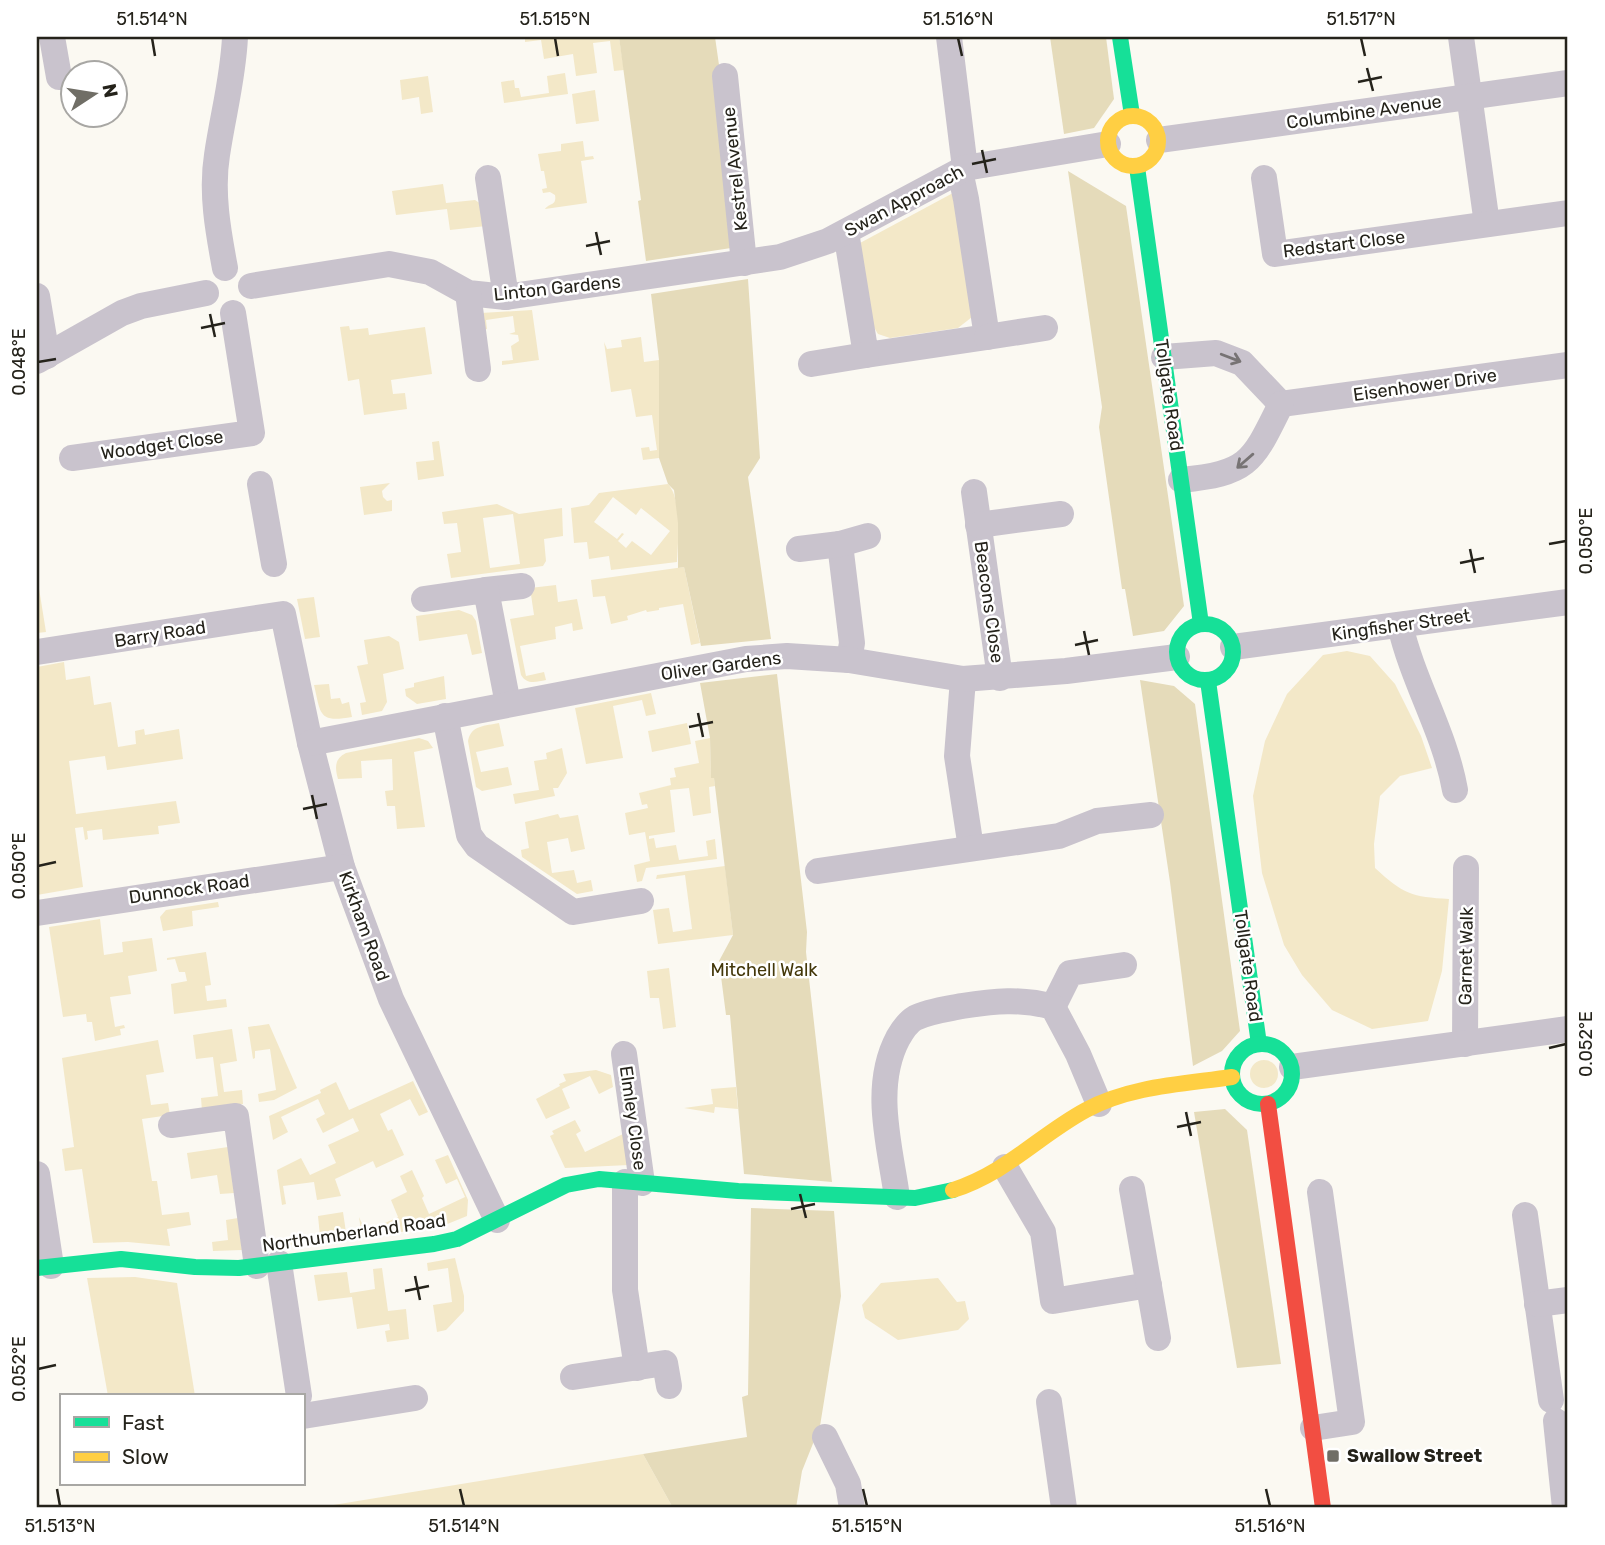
<svg xmlns="http://www.w3.org/2000/svg" width="1605" height="1545" viewBox="0 0 1605 1545" font-family="Rubik,sans-serif">
<style>
.green{fill:#f3e8c8;fill-rule:evenodd}
.forest{fill:#e5dbba}
.lines{fill:none;stroke-linecap:round;stroke-linejoin:round}
.street{stroke:#c9c3cd;stroke-width:26}
.fast{stroke:#16e098;stroke-width:16}
.slow{stroke:#ffcf43;stroke-width:16}
.jam{stroke:#f24e42;stroke-width:16}
.oneway{stroke:#777374}
.ticks{fill:none;stroke:#25231b;stroke-width:2.5}
.poi-dot{fill:#706e66;stroke:#fff;stroke-width:2.5}
.labels{text-anchor:middle;stroke-width:5;stroke-linejoin:round;paint-order:stroke}
.street-label{font-size:18px;fill:#25231b;stroke:#fff}
.park-label{font-size:18px;fill:#43370a;stroke:#fff}
.poi-label{font-size:18px;font-weight:bold;fill:#25231b;stroke:#fff;text-anchor:start}
.neatline{fill:none;stroke:#25231b;stroke-width:2.5}
.ticks-label{font-size:18px;text-anchor:middle;fill:#25231b}
</style>
<rect width="100%" height="100%" fill="#fbf9f2"/>
<g class="green">
<polygon points="619,37 624,70 614,71 610,41 593,43 597,73 576,76 573,54 544,59 541,40 525,42 525,38"/>
<polygon points="565,73 568,94 504,103 501,82 514,80 515,88 519,88 521,97 549,93 547,76"/>
<polygon points="428,76 433,112 421,114 419,97 402,100 400,80"/>
<polygon points="595,90 599,121 576,124 572,94"/>
<path d="M583 141 585 157 593 156 594 159 581 161 587 203 545 209C549 203 557 206 555 195L550 192 543 193 542 189 547 188 544 171H541L538 154 561 151V144Z"/>
<polygon points="443,184 446,203 475,200 484,206 486,226 450,230 447,209 396,215 392,191"/>
<polygon points="953,193 972,317 958,328 890,338 878,334 872,324 860,243"/>
<polygon points="532,310 539,360 502,365 502,361 513,360 511,346 519,341 518,335 509,334 515,332 513,316 486,320 487,329 482,330 481,313"/>
<polygon points="349,326 350,330 368,328 369,335 425,327 432,374 391,380 393,394 405,393 407,409 364,415 359,379 348,381 340,327"/>
<polygon points="641,337 644,362 659,360 659,458 643,460 641,448 649,447 650,451 657,450 652,415 636,417 631,389 611,392 604,342 607,349 622,347 621,340"/>
<polygon points="439,441 444,476 418,480 416,462 434,460 432,442"/>
<polygon points="390,483 382,491 383,497 387,501 392,500 392,511 364,515 360,487"/>
<path d="M668 484C682 499 678 542 677 562L611 570 609 556 589 559 587 542 574 543 571 508 589 505 599 493ZM613 497 636 515 641 508 670 531 651 555 632 541 626 548 618 541 624 534 622 533 617 539 594 522Z"/>
<path d="M497 504 519 514 562 508 563 536 544 539 546 561 543 566 451 578 447 554 461 552 457 523 444 524 442 512ZM513 514 520 564 490 568 483 518Z"/>
<polygon points="684,567 700,643 691,645 683,604 659,608 659,610 647,612 646,610 627,616 628,620 611,624 605,596 593,597 591,580"/>
<polygon points="37,576 46,632 37,633"/>
<path d="M556 585 558 602 577 599 583 629 573 631 572 623 555 627 556 639 520 646 526 676 544 672 546 680C536 682 527 685 521 675L510 619 534 615 530 588Z"/>
<polygon points="314,597 320,637 305,639 297,599"/>
<polygon points="459,610 472,615 476,621 482,653 472,655 467,634 419,641 416,616"/>
<polygon points="389,636 399,642 404,669 383,674 387,702 382,711 362,715 360,703 366,702 357,666 368,664 364,640"/>
<path d="M1347 651 1370 656 1395 684 1421 736 1432 768 1400 776 1380 796 1374 844 1375 868C1403 894 1412 897 1449 899L1442 971 1428 1021 1372 1029 1332 1010 1302 975 1284 945 1262 873 1253 796 1265 741 1287 694 1323 655Z"/>
<polygon points="64,662 66,680 90,676 94,705 111,702 118,747 136,744 135,731 144,729 145,735 179,729 183,759 107,770 105,756 69,761 76,814 176,801 180,823 158,826 159,834 103,840 102,829 87,831 88,839 85,840 83,827 75,828 83,887 37,895 37,667"/>
<polygon points="444,676 446,699 417,704 406,696 405,689 414,687 414,683"/>
<path d="M329 684 331 699 340 698 342 704 349 702 352 717C318 723 321 714 314 685Z"/>
<polygon points="651,693 656,714 646,716 642,700 613,706 623,758 586,764 575,708"/>
<path d="M499 723 504 746 476 752 481 772 508 767 512 785 482 791 476 787 468 741C471 725 485 726 499 723Z"/>
<polygon points="687,723 691,744 652,752 648,731"/>
<path d="M419 738 428 741 433 748 414 752 425 827 397 829 395 806H387L385 791 393 790 392 759 361 761 362 778 338 779C335 768 334 759 346 753Z"/>
<polygon points="710,738 711,777 714,777 715,786 709,787 711,813 693,816 689,788 670,790 675,832 649,836 649,839 654,838 656,848 676,845 679,860 708,856 706,841 715,839 717,859 646,868 642,881 637,882 634,865 650,861 645,832 629,835 625,813 648,808 647,804 642,805 639,793 671,785 670,778 676,777 674,768 699,763 695,741"/>
<polygon points="562,748 567,773 558,788 553,788 555,796 515,804 513,794 539,790 534,761 547,759 546,753"/>
<polygon points="558,814 560,818 578,815 585,849 571,852 568,838 547,842 552,873 574,870 577,883 591,880 593,891 577,894 522,857 521,850 529,848 525,822"/>
<polygon points="725,866 733,935 658,944 653,910 669,908 673,932 692,929 685,875 656,879 657,875"/>
<polygon points="218,902 219,907 192,911 193,926 163,931 160,917 166,910"/>
<polygon points="100,919 104,955 123,952 122,942 152,938 157,971 128,976 131,994 110,997 115,1027 124,1025 125,1028 120,1029 121,1035 95,1041 92,1022 87,1022 86,1014 63,1017 49,927"/>
<polygon points="206,952 211,985 205,986 207,1001 226,999 227,1007 174,1014 171,984 187,981 185,972 179,972 175,959 167,960 167,958"/>
<polygon points="669,968 676,1027 663,1029 659,998 650,998 647,971"/>
<polygon points="269,1024 297,1088 274,1100 259,1102 258,1094 276,1090 270,1049 255,1051 255,1058 253,1059 248,1027"/>
<polygon points="232,1029 237,1061 220,1064 224,1092 242,1090 243,1104 202,1111 201,1098 218,1096 213,1057 196,1059 193,1035"/>
<polygon points="158,1040 164,1072 146,1075 151,1105 168,1103 170,1115 142,1119 152,1181 157,1181 162,1215 189,1212 191,1225 167,1229 170,1246 128,1242 93,1243 82,1169 65,1171 62,1149 74,1147 62,1058"/>
<circle cx="1264" cy="1074" r="14"/>
<polygon points="596,1070 611,1075 613,1087 599,1094 590,1076 562,1089 570,1108 546,1119 536,1099 560,1086 559,1084 566,1081 563,1074"/>
<polygon points="413,1081 428,1112 419,1116 410,1099 380,1114 388,1131 392,1129 404,1155 376,1168 373,1161 335,1179 341,1196 317,1200 314,1182 283,1186 286,1204 282,1205 277,1170 301,1158 310,1175 336,1163 328,1145 359,1131 353,1118 323,1133 316,1119 325,1114 318,1099 281,1117 288,1132 273,1140 269,1116 321,1093 320,1090 336,1082 349,1110"/>
<polygon points="736,1087 738,1109 715,1107 714,1113 684,1108 713,1104 711,1089"/>
<polygon points="575,1120 581,1131 576,1134 585,1152 623,1134 629,1165 565,1168 550,1136 554,1134 552,1131"/>
<polygon points="228,1147 234,1193 220,1194 217,1175 191,1179 187,1153"/>
<polygon points="448,1155 468,1200 467,1216 440,1227 362,1237 359,1217 366,1232 398,1217 391,1200 407,1192 400,1176 412,1170 424,1196 422,1198 429,1214 465,1197 457,1179 446,1184 435,1160"/>
<polygon points="343,1212 347,1239 289,1245 288,1240 320,1236 318,1216"/>
<polygon points="238,1218 242,1250 213,1251 212,1242 228,1240 226,1220"/>
<polygon points="455,1258 464,1296 464,1311 446,1330 437,1332 433,1305 452,1302 448,1268 428,1271 427,1263"/>
<polygon points="382,1268 388,1311 406,1309 409,1339 387,1342 385,1331 390,1330 389,1324 357,1329 352,1297 318,1301 314,1275 347,1272 350,1293 375,1289 373,1269"/>
<polygon points="135,1277 177,1283 195,1396 108,1396 87,1278"/>
<polygon points="938,1278 957,1302 965,1301 969,1319 958,1330 898,1340 865,1318 862,1305 881,1283"/>
<polygon points="643,1454 673,1508 315,1508"/>
</g>
<g class="forest">
<polygon points="619,37 715,37 725,107 731,248 646,261 638,201 641,200"/>
<polygon points="1050,37 1106,37 1114,99 1094,128 1064,134"/>
<polygon points="1068,171 1126,206 1184,606 1164,631 1133,636 1125,589 1122,589 1099,427 1102,407"/>
<polygon points="748,279 760,458 748,477 771,639 701,646 684,567 678,568 678,523 674,490 668,484 659,458 659,360 651,294"/>
<polygon points="777,674 807,932 806,952 832,1182 744,1174 730,1015 726,1015 719,961 733,935 714,778 711,778 710,738 700,683"/>
<polygon points="1140,680 1174,686 1195,704 1240,1031 1222,1051 1193,1066 1170,882"/>
<polygon points="1225,1109 1247,1130 1281,1364 1237,1368 1194,1112"/>
<polygon points="751,1208 834,1211 841,1296 820,1426 802,1471 796,1508 673,1508 643,1454 747,1437 742,1397 748,1395"/>
</g>
<g class="lines">
<g class="street">
<polyline points="52,37 59,77"/>
<polyline points="949,37 965,168"/>
<polyline points="1461,37 1487,224"/>
<polyline points="725,76 744,263"/>
<polyline points="1159,140 1568,83"/>
<polyline points="488,178 506,297"/>
<polyline points="1264,178 1275,254 1568,213"/>
<polyline points="846,232 866,355 987,337 966,199 960,171"/>
<path d="M225 268C218 231 211 192 217 155 223 114 233 79 235 37"/>
<polyline points="251,286 389,264 430,272 468,293 506,297 780,257 828,241 965,168 1108,144"/>
<polyline points="468,293 478,369"/>
<polyline points="37,296 47,356"/>
<polyline points="987,337 1045,328"/>
<polyline points="1164,357 1216,353 1242,363 1281,404"/>
<polyline points="37,361 122,313 141,306 206,293"/>
<polyline points="811,364 866,355"/>
<polyline points="1281,404 1568,365"/>
<polyline points="72,458 252,433 233,313"/>
<path d="M1181 480C1249 473 1252 463 1281 404"/>
<polyline points="260,484 274,564"/>
<polyline points="974,492 1000,678"/>
<polyline points="978,525 1061,514"/>
<polyline points="840,544 852,643 849,660"/>
<polyline points="799,549 840,544 868,536"/>
<polyline points="486,590 522,586"/>
<polyline points="424,599 486,590 508,704"/>
<path d="M1400 625C1413 682 1445 733 1455 790"/>
<polyline points="1233,647 1568,602"/>
<polyline points="37,652 283,614 310,743 342,867 391,999 497,1220"/>
<polyline points="963,679 957,756 971,848"/>
<polyline points="445,716 469,835 477,846 573,912 641,901"/>
<polyline points="310,743 746,659 787,656 849,660 963,679 1066,671 1177,657"/>
<polyline points="818,871 1059,836 1097,821 1151,815"/>
<polyline points="37,913 342,867"/>
<polyline points="1053,1007 1070,973 1124,965"/>
<polyline points="1465,1044 1466,868"/>
<polyline points="624,1054 642,1183"/>
<polyline points="1292,1067 1568,1029"/>
<polyline points="171,1125 236,1116 257,1266"/>
<polyline points="1005,1167 1043,1232 1053,1301 1149,1285"/>
<polyline points="37,1174 51,1266"/>
<polyline points="625,1182 625,1290 637,1368"/>
<polyline points="1132,1189 1158,1338"/>
<path d="M897 1197C890 1146 872 1087 898 1038 902 1031 908 1022 915 1018 929 1011 947 1009 962 1006 993 1001 1022 998 1053 1007L1078 1054 1099 1104"/>
<polyline points="1525,1215 1551,1400"/>
<polyline points="279,1263 299,1396"/>
<polyline points="1537,1304 1568,1300"/>
<polyline points="573,1377 665,1363 669,1386"/>
<polyline points="1049,1402 1064,1508"/>
<polyline points="303,1416 415,1398"/>
<polyline points="1556,1421 1565,1508"/>
<polyline points="1313,1428 1352,1422 1320,1192"/>
<polyline points="825,1437 848,1484 852,1508"/>
</g>
<g class="fast">
<polyline points="1120,37 1132,115"/>
<polyline points="1137,167 1201,624"/>
<circle cx="1205" cy="652" r="28"/>
<polyline points="1208,681 1259,1044"/>
<circle cx="1262" cy="1074" r="30"/>
<polyline points="37,1268 121,1259 195,1267 239,1268 434,1244 457,1239 566,1185 599,1179 738,1191 915,1198 953,1190"/>
</g>
<g class="slow">
<circle cx="1133" cy="141" r="25"/>
<path d="M953 1190C1008 1172 1038 1136 1086 1110 1130 1086 1184 1084 1232 1077"/>
</g>
<polyline class="jam" points="1268,1104 1323,1508"/>
</g>
<defs><path id="oneway-shaft" d="M-6 0H5M1.5-3L5.5 0L1.5 3" fill="none" stroke-width="1.6" stroke-linecap="round" stroke-linejoin="round" transform="scale(1.75)"/></defs>
<g class="oneway">
<use href="#oneway-shaft" transform="translate(1231 358) rotate(21)"/>
<use href="#oneway-shaft" transform="translate(1245 461) rotate(139)"/>
</g>
<path class="ticks" d="M152 38 155 56M555 38 558 56M958 38 962 56M1361 38 1365 56M1367 68 1373 91M1358 82 1382 77M982 150 987 173M972 164 996 159M596 232 601 255M586 246 610 241M210 314 215 337M201 328 225 323M38 362 56 359M1549 544 1566 541M1470 549 1475 573M1460 563 1484 558M1084 631 1089 655M1075 645 1098 640M698 713 703 737M689 727 713 722M312 795 317 819M303 809 327 804M38 866 56 862M1549 1048 1566 1044M1186 1112 1191 1136M1177 1127 1201 1122M800 1194 806 1218M791 1209 815 1204M415 1276 420 1300M405 1291 429 1286M38 1369 56 1365M57 1489 60 1506M460 1489 464 1506M863 1489 867 1506M1266 1489 1270 1506"/>
<rect class="poi-dot" x="1326" y="1449" width="14" height="14" rx="3.5"/>
<g class="labels">
<g class="street-label">
<text transform="translate(1364 112) rotate(-8)" y="6">Columbine Avenue</text>
<text transform="translate(735 169) rotate(-96)" y="6">Kestrel Avenue</text>
<text transform="translate(904 201) rotate(-28)" y="6">Swan Approach</text>
<text transform="translate(1344 244) rotate(-7)" y="6">Redstart Close</text>
<text transform="translate(557 288) rotate(-6)" y="6">Linton Gardens</text>
<text transform="translate(1425 385) rotate(-8)" y="6">Eisenhower Drive</text>
<text transform="translate(1169 395) rotate(82)" y="6">Tollgate Road</text>
<text transform="translate(162 445) rotate(-8)" y="6">Woodget Close</text>
<text transform="translate(989 602) rotate(82)" y="6">Beacons Close</text>
<text transform="translate(1401 625) rotate(-8)" y="6">Kingfisher Street</text>
<text transform="translate(160 634) rotate(-9)" y="6">Barry Road</text>
<text transform="translate(721 666) rotate(-8)" y="6">Oliver Gardens</text>
<text transform="translate(189 889) rotate(-8)" y="6">Dunnock Road</text>
<text transform="translate(364 926) rotate(70)" y="6">Kirkham Road</text>
<text transform="translate(1466 956) rotate(-89)" y="6">Garnet Walk</text>
<text transform="translate(1248 966) rotate(82)" y="6">Tollgate Road</text>
<text transform="translate(633 1118) rotate(82)" y="6">Elmley Close</text>
<text transform="translate(354 1233) rotate(-8)" y="6">Northumberland Road</text>
</g>
<g class="park-label">
<text x="764" y="976">Mitchell Walk</text>
</g>
<g class="poi-label">
<text x="1347" y="1462">Swallow Street</text>
</g>
</g>
<rect width="1605" height="1545" fill="none" stroke="#ffffff" stroke-width="77"/>
<rect x="60" y="1394" width="245" height="91" fill="#ffffff" stroke="#a8a7a4" stroke-width="2"/>
<rect x="74" y="1417" width="35" height="10" fill="#16e098" stroke="#a8a7a4" stroke-width="2"/>
<text x="122" y="1430" font-size="21" fill="#25231b">Fast</text>
<rect x="74" y="1452" width="35" height="10" fill="#ffcf43" stroke="#a8a7a4" stroke-width="2"/>
<text x="122" y="1464" font-size="21" fill="#25231b">Slow</text>
<g transform="translate(94 94) rotate(78)"><circle r="33" fill="#ffffff" stroke="#a8a7a4" stroke-width="2"/>
<path d="M0-5L12 26L0 18L-12 26Z" fill="#706e66"/>
<text y="-10" font-size="19" font-weight="bold" text-anchor="middle" fill="#25231b">N</text>
</g>
<rect x="38" y="38" width="1528" height="1468" class="neatline"/>
<g class="ticks-label">
<text x="152" y="25">51.514°N</text>
<text x="555" y="25">51.515°N</text>
<text x="958" y="25">51.516°N</text>
<text x="1361" y="25">51.517°N</text>
<text transform="translate(19 362) rotate(-90)" y="6">0.048°E</text>
<text transform="translate(1586 541) rotate(-90)" y="6">0.050°E</text>
<text transform="translate(19 866) rotate(-90)" y="6">0.050°E</text>
<text transform="translate(1586 1044) rotate(-90)" y="6">0.052°E</text>
<text transform="translate(19 1369) rotate(-90)" y="6">0.052°E</text>
<text x="60" y="1532">51.513°N</text>
<text x="464" y="1532">51.514°N</text>
<text x="867" y="1532">51.515°N</text>
<text x="1270" y="1532">51.516°N</text>
</g>
</svg>
